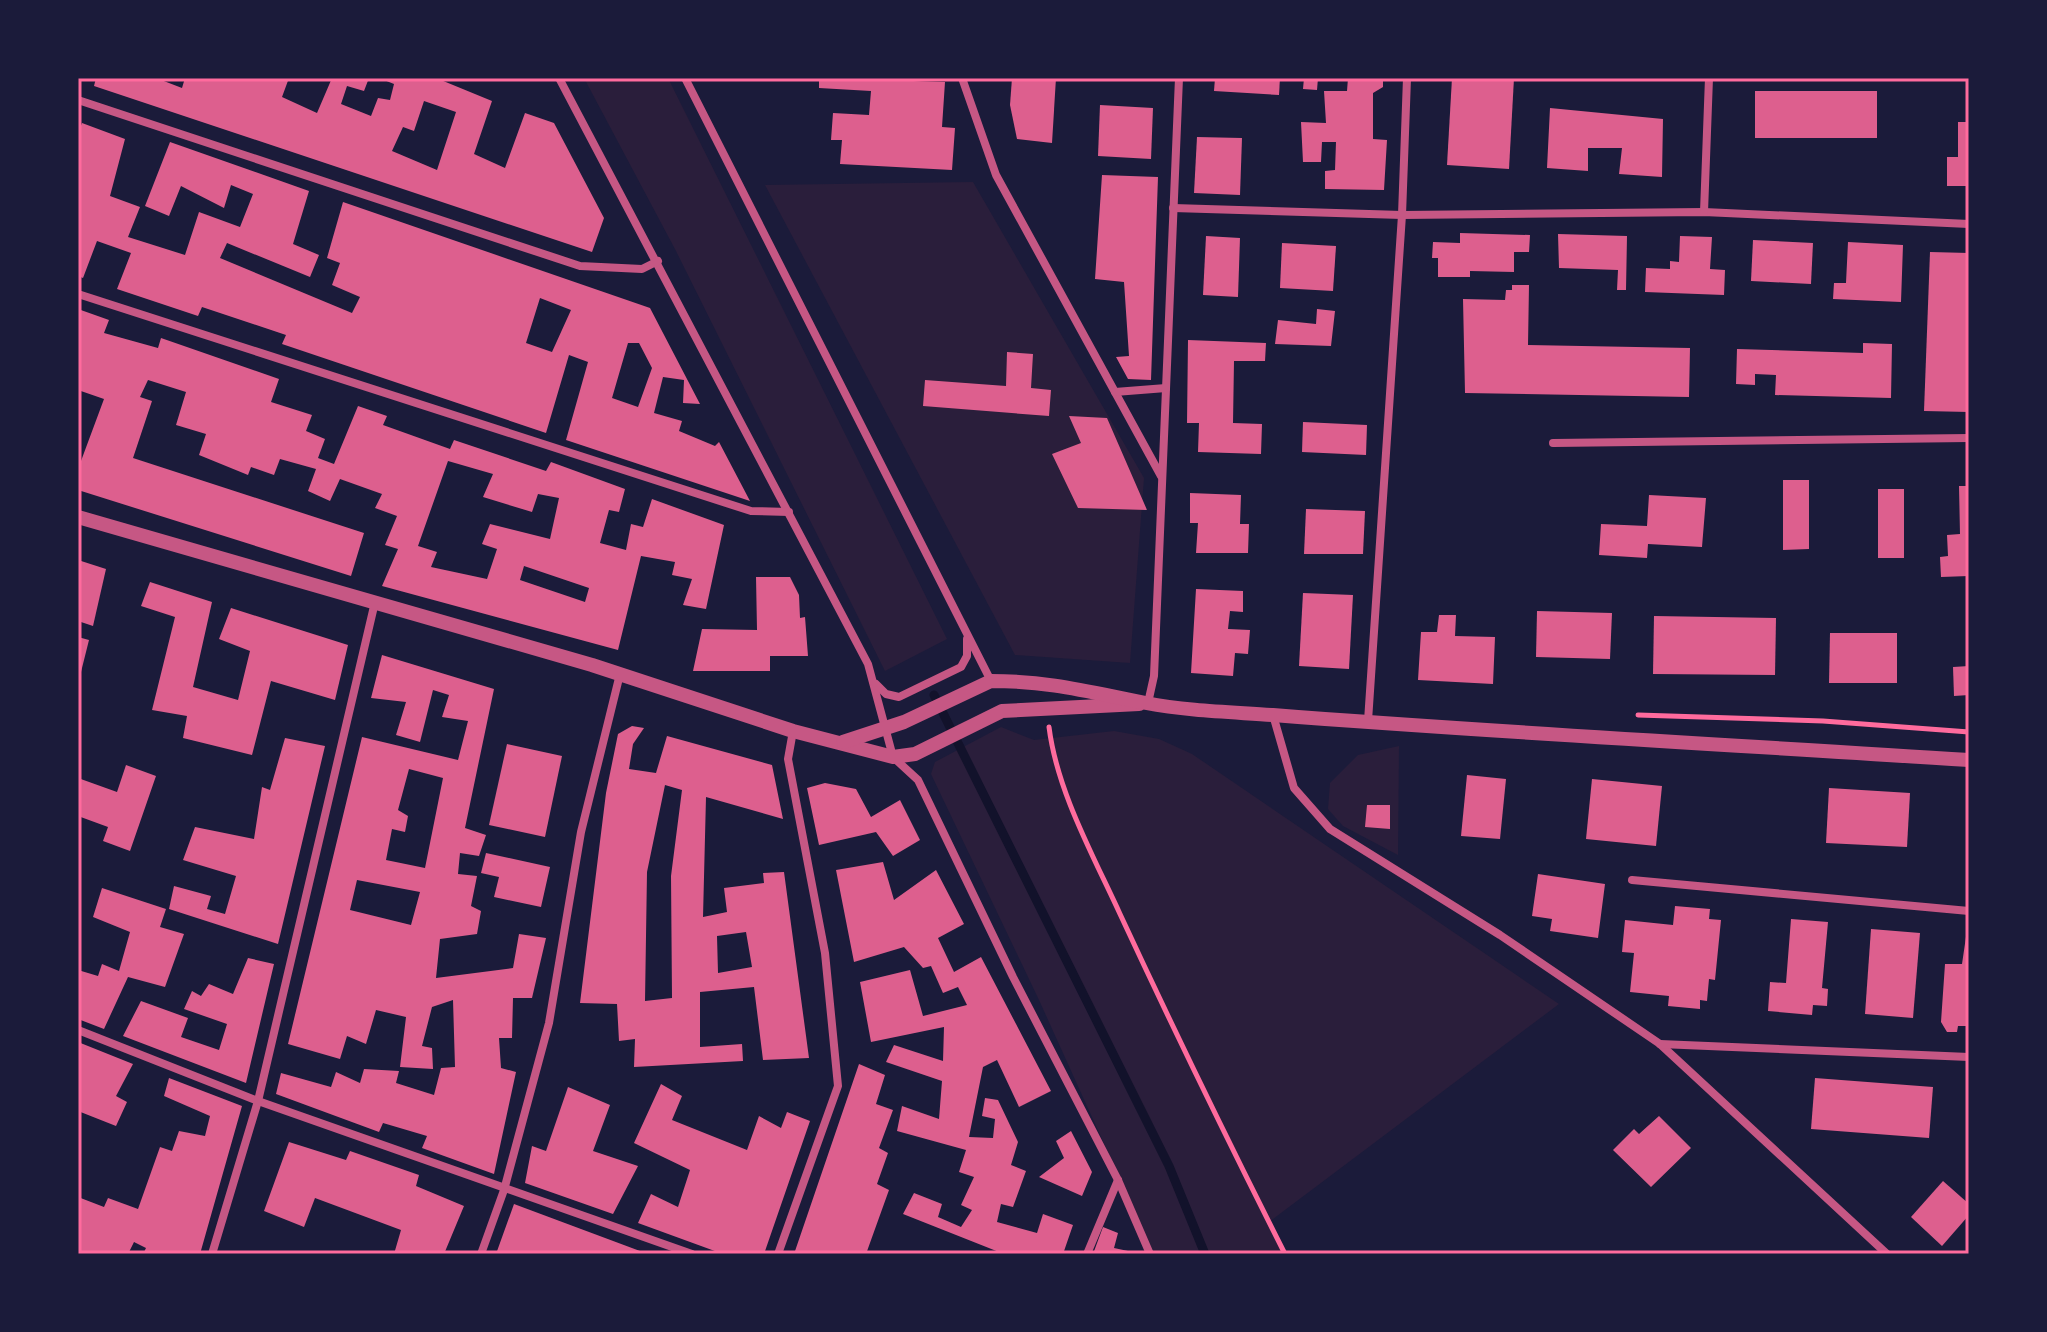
<svg xmlns="http://www.w3.org/2000/svg" width="2047" height="1332" viewBox="0 0 2047 1332" font-family="'Archivo Narrow',sans-serif">
<style>
.green{fill:#2a1e3b}
.lines{fill:none;stroke-linecap:round;stroke-linejoin:round}
.stream{stroke:#12122b;stroke-width:9}
.building{fill:#dd5f8e;fill-rule:evenodd}
.path{stroke:#ff6b9d;stroke-width:5}
.minor{stroke:#c65784;stroke-width:8}
.tertiary{stroke:#c65784;stroke-width:14}
.neatline{fill:none;stroke:#ff6b9d;stroke-width:3}
</style>
<rect width="100%" height="100%" fill="#1b1b3a"/>
<g class="green">
<polygon points="584,78 668,78 947,639 885,671 676,251"/>
<polygon points="973,182 1144,478 1130,663 1015,655 765,185"/>
<polygon points="1001,727 1034,740 1114,731 1159,739 1192,754 1559,1004 1269,1222 1285,1254 1154,1254 1039,1000 931,774 935,762"/>
<polygon points="1399,746 1398,855 1343,826 1328,809 1330,783 1358,755"/>
</g>
<g class="lines">
<polyline class="stream" points="934,695 1169,1166 1205,1254"/>
</g>
<g class="building">
<path d="M96 78H156L182 88 185 78H289L282 97 317 113 332 78H369L364 91 347 86 341 104 371 116 378 98 390 100 394 84 379 78H436L492 101 474 154 505 168 525 113 554 123 604 218 592 252 94 86ZM424 101 456 112 437 170 392 151 403 127 414 131Z"/>
<polygon points="819,78 945,82 942,127 955,128 952,170 840,164 842,140 831,140 833,113 869,115 871,91 819,88"/>
<polygon points="1012,78 1056,78 1052,143 1017,139 1010,105"/>
<polygon points="1215,78 1280,78 1279,95 1214,91"/>
<polygon points="1304,78 1318,78 1317,90 1303,89"/>
<polygon points="1348,78 1383,78 1383,87 1373,93 1373,139 1387,140 1384,190 1325,189 1325,171 1335,170 1336,142 1322,142 1321,162 1303,162 1301,122 1326,123 1324,91 1347,91"/>
<polygon points="1452,78 1514,78 1509,169 1447,165"/>
<rect x="1755" y="91" width="122" height="47"/>
<polygon points="1100,105 1153,108 1151,159 1098,156"/>
<polygon points="1550,108 1663,119 1662,177 1619,174 1622,148 1588,148 1588,171 1547,168"/>
<polygon points="1958,122 1969,122 1969,186 1947,186 1947,157 1958,157"/>
<path d="M82 123 125 139 110 196 140 207 128 237 185 255 199 212 240 227 253 194 231 185 224 208 181 186 169 216 145 206 170 142 309 191 293 244 319 255 310 277 227 243 220 258 352 313 360 297 332 285 340 263 327 258 343 202 650 308 700 404 683 403 684 380 663 377 654 413 682 421 679 431 715 446 719 442 750 501 566 440 588 362 569 355 546 433 282 344 286 335 202 307 198 316 117 289 131 253 97 241 83 278 78 276V134ZM540 298 571 310 552 352 526 343ZM628 343H639L652 368 638 407 612 398Z"/>
<polygon points="1197,137 1242,138 1240,195 1194,193"/>
<polygon points="1102,175 1158,177 1151,380 1128,379 1116,357 1129,356 1124,282 1095,279"/>
<polygon points="1460,233 1530,235 1529,252 1514,252 1514,272 1470,271 1470,277 1438,277 1438,258 1432,258 1433,242 1460,243"/>
<polygon points="1558,234 1627,236 1626,290 1617,290 1618,270 1559,268"/>
<polygon points="1206,236 1240,238 1238,297 1203,295"/>
<polygon points="1680,236 1712,237 1710,269 1725,270 1724,295 1645,292 1646,268 1670,269 1670,261 1679,262"/>
<polygon points="1753,240 1813,243 1811,284 1751,281"/>
<polygon points="1848,242 1903,245 1901,302 1833,299 1834,283 1846,283"/>
<polygon points="1282,243 1336,246 1333,291 1280,288"/>
<polygon points="1930,252 1969,253 1969,412 1924,411"/>
<polygon points="1512,285 1529,285 1528,345 1690,348 1689,397 1465,393 1463,299 1505,300 1506,290 1512,290"/>
<path d="M78 309 109 320 104 333 158 348 161 338 279 379 271 402 312 415 306 431 325 439 318 458 334 464 358 406 387 416 383 425 450 449 454 440 546 471 551 462 625 489 619 512 609 510 600 543 626 550 631 524 643 527 652 499 724 525 706 609 683 605 692 579 672 575 675 562 641 556 618 650 382 586 398 549 385 545 397 516 375 508 382 494 340 479 330 501 308 491 316 469 280 459 274 475 251 467 248 475 199 455 206 434 176 425 186 392 148 380 140 397 152 401 133 458 364 533 351 576 78 490V459L81 461 104 399 78 390ZM448 461 493 474 483 497 532 512 538 494 559 498 550 539 490 524 482 544 497 549 487 579 431 567 437 552 418 546ZM524 566 589 588 585 602 520 580Z"/>
<polygon points="1317,309 1335,311 1331,346 1275,344 1278,320 1316,324"/>
<polygon points="1188,340 1266,343 1265,361 1234,361 1233,423 1262,424 1261,454 1198,452 1199,423 1187,423"/>
<polygon points="1863,343 1892,344 1891,398 1775,395 1776,375 1755,374 1755,385 1736,384 1737,349 1863,353"/>
<polygon points="1007,352 1033,354 1031,388 1051,390 1049,416 923,406 925,380 1006,386"/>
<polygon points="1069,416 1107,418 1147,510 1078,508 1052,454 1081,443"/>
<polygon points="1303,422 1367,425 1366,455 1302,452"/>
<polygon points="1783,480 1809,480 1809,549 1783,550"/>
<polygon points="1959,486 1969,486 1969,576 1941,577 1940,557 1948,556 1947,535 1960,534"/>
<rect x="1878" y="489" width="26" height="69"/>
<polygon points="1190,493 1241,495 1240,524 1249,524 1248,553 1196,553 1198,523 1190,523"/>
<polygon points="1649,495 1706,498 1702,547 1648,544 1647,558 1599,555 1601,524 1647,526"/>
<polygon points="1306,509 1365,511 1363,554 1304,554"/>
<polygon points="78,560 106,569 93,626 78,621"/>
<polygon points="756,577 790,577 799,595 800,618 805,617 808,656 770,656 770,671 693,671 702,629 757,630"/>
<polygon points="150,582 212,602 193,687 238,700 250,651 219,639 231,608 348,645 335,700 271,681 252,755 183,738 187,716 152,710 175,617 141,606"/>
<polygon points="1196,589 1243,591 1243,612 1230,611 1228,629 1250,630 1248,654 1235,653 1233,676 1191,673"/>
<polygon points="1303,593 1353,595 1349,669 1299,666"/>
<polygon points="1537,611 1612,613 1610,659 1536,657"/>
<polygon points="1439,615 1456,615 1455,636 1495,637 1493,684 1418,680 1421,632 1437,632"/>
<polygon points="1654,616 1776,618 1775,675 1653,674"/>
<polygon points="1830,633 1897,633 1897,683 1829,683"/>
<polygon points="78,637 89,640 79,680 78,680"/>
<path d="M382 655 494 689 465 828 486 835 479 856 460 853 458 874 477 876 471 906 481 911 477 934 440 939 436 978 513 968 519 934 546 938 532 998H513L512 1038H499L501 1068 516 1072 494 1174 422 1148 427 1136 383 1123 379 1132 276 1094 281 1073 331 1087 336 1072 360 1083 364 1069 399 1071 396 1083 434 1095 441 1068 455 1067 453 1000 432 1007 422 1046 432 1048 433 1069 400 1067 406 1017 376 1010 366 1044 347 1036 340 1059 288 1044 362 737 458 760 468 721 442 717 449 695 433 690 420 742 396 735 406 702 371 698ZM409 769 443 778 425 868 386 860 392 829 405 832 408 816 398 810ZM357 880 420 892 411 925 350 910Z"/>
<polygon points="1969,666 1969,695 1954,696 1953,667"/>
<path d="M632 726 644 728 633 744 629 769 656 773 667 736 772 765 783 819 706 797 703 917 727 912 724 888 764 883 763 873 784 872 809 1058 763 1060 754 987 700 992V1047L742 1044 743 1061 634 1067 635 1039 619 1041 617 1004 580 1003 606 793 618 734ZM665 785 682 790 671 876 672 998 645 1001 647 872ZM746 932 752 967 718 973 717 936Z"/>
<polygon points="285,738 325,746 278,944 169,909 174,886 211,896 207,909 225,914 236,876 183,860 195,827 254,839 262,787 270,790"/>
<polygon points="507,744 562,756 545,837 489,825"/>
<polygon points="126,765 156,776 130,851 103,841 108,827 78,816 78,778 117,792"/>
<polygon points="1467,775 1506,779 1500,839 1461,836"/>
<polygon points="1592,779 1662,786 1656,846 1586,839"/>
<polygon points="825,783 856,789 871,817 900,800 920,840 893,856 876,832 819,845 807,788"/>
<polygon points="1829,788 1910,793 1907,847 1826,843"/>
<polygon points="1367,805 1390,805 1390,829 1365,827"/>
<polygon points="486,853 550,867 541,907 494,897 499,877 481,873"/>
<polygon points="883,862 894,900 936,870 964,924 938,938 954,972 981,957 1051,1091 1019,1107 997,1060 983,1067 969,1137 993,1138 995,1119 982,1116 985,1098 998,1100 1018,1142 1011,1165 1026,1171 1013,1207 1001,1204 997,1222 1037,1233 1043,1214 1073,1225 1063,1254 1004,1254 903,1214 914,1193 942,1204 938,1217 961,1227 972,1210 961,1205 974,1177 959,1172 966,1150 897,1131 902,1106 939,1119 942,1081 886,1062 894,1045 943,1061 944,1027 871,1042 860,982 910,970 923,1016 967,1005 958,987 943,993 931,966 923,968 904,947 854,962 836,870"/>
<polygon points="1538,874 1605,884 1598,938 1550,931 1552,919 1532,916"/>
<polygon points="102,888 166,909 160,927 184,934 165,987 128,977 104,1029 78,1019 78,970 98,976 102,964 119,971 130,932 93,917"/>
<polygon points="1675,906 1710,909 1709,919 1721,920 1715,980 1709,979 1707,1001 1700,1000 1700,1009 1668,1006 1669,996 1630,992 1634,953 1622,952 1625,920 1673,925"/>
<polygon points="1791,919 1828,922 1822,988 1828,989 1827,1006 1813,1005 1812,1015 1768,1011 1770,982 1786,983"/>
<polygon points="1871,929 1920,933 1913,1018 1865,1014"/>
<polygon points="1967,930 1969,1026 1958,1026 1957,1032 1947,1032 1941,1022 1945,964 1962,964"/>
<polygon points="248,958 274,964 246,1083 123,1036 141,1001 188,1018 181,1037 219,1050 227,1024 184,1009 192,991 201,996 209,984 233,994"/>
<polygon points="78,1042 133,1064 116,1096 127,1102 116,1126 78,1111"/>
<polygon points="859,1064 885,1075 876,1104 893,1110 879,1148 888,1153 877,1184 889,1190 866,1254 794,1254"/>
<polygon points="169,1078 242,1106 200,1254 143,1254 146,1248 134,1242 128,1254 78,1254 78,1197 104,1207 108,1198 138,1209 160,1147 172,1151 179,1131 205,1136 210,1116 164,1096"/>
<polygon points="1815,1078 1933,1087 1929,1138 1811,1129"/>
<polygon points="661,1084 682,1096 672,1120 747,1150 759,1116 781,1128 787,1112 810,1121 764,1254 723,1254 638,1223 651,1194 678,1207 690,1170 634,1143"/>
<polygon points="568,1087 610,1105 593,1151 638,1166 613,1214 525,1183 532,1146 546,1151"/>
<polygon points="1659,1116 1691,1148 1651,1187 1613,1150 1634,1129 1639,1134"/>
<polygon points="1071,1131 1092,1172 1082,1196 1039,1177 1064,1158 1056,1141"/>
<polygon points="289,1142 346,1160 350,1151 419,1175 416,1186 464,1206 444,1254 394,1254 401,1230 315,1198 304,1227 264,1211"/>
<polygon points="1943,1181 1969,1204 1969,1215 1942,1246 1911,1217"/>
<polygon points="514,1204 648,1254 551,1251 549,1254 496,1254"/>
<polygon points="1103,1227 1118,1233 1114,1248 1128,1251 1127,1254 1093,1254"/>
</g>
<g class="lines">
<g class="path">
<polyline points="1638,715 1823,721 1969,732"/>
<path d="M1049 727C1057 791 1093 855 1120 914 1173 1028 1228 1141 1285 1254"/>
</g>
<g class="minor">
<polyline points="559,78 868,664 893,757 918,780 1013,977 1118,1180 1150,1254"/>
<polyline points="685,78 991,681"/>
<polyline points="962,78 996,175 1161,476"/>
<polyline points="78,100 580,266 642,269 658,261"/>
<polyline points="1173,208 1402,215 1704,212 1969,224"/>
<polyline points="1704,212 1709,78"/>
<polyline points="78,294 751,511 789,512"/>
<polyline points="1115,392 1166,388"/>
<polyline points="1553,443 1969,438"/>
<polyline points="876,684 886,694 899,697 961,667 967,656 967,639"/>
<polyline points="1148,703 1154,676 1179,78"/>
<polyline points="1273,715 1294,788 1330,829 1500,935 1660,1044 1887,1254"/>
<polyline points="1368,721 1402,215 1407,78"/>
<polyline points="1632,880 1969,911"/>
<polyline points="78,1030 258,1101 692,1254"/>
<polyline points="1660,1044 1969,1057"/>
<polyline points="212,1254 258,1101 375,602"/>
<polyline points="481,1254 504,1190 549,1023 581,832 620,674"/>
<polyline points="778,1254 838,1086 825,953 788,759 793,731"/>
<polyline points="1087,1254 1118,1180"/>
</g>
<g class="tertiary">
<polyline points="78,517 592,665 793,731 893,757 915,754 1002,711 1139,704"/>
<path d="M843 742 904 722 991 681C1050 681 1089 692 1146 703 1187 711 1231 712 1273 715 1505 733 1737 745 1969 760"/>
</g>
</g>
<rect width="2047" height="1332" fill="none" stroke="#1b1b3a" stroke-width="160"/>
<rect x="80" y="80" width="1887" height="1172" class="neatline"/>
</svg>
